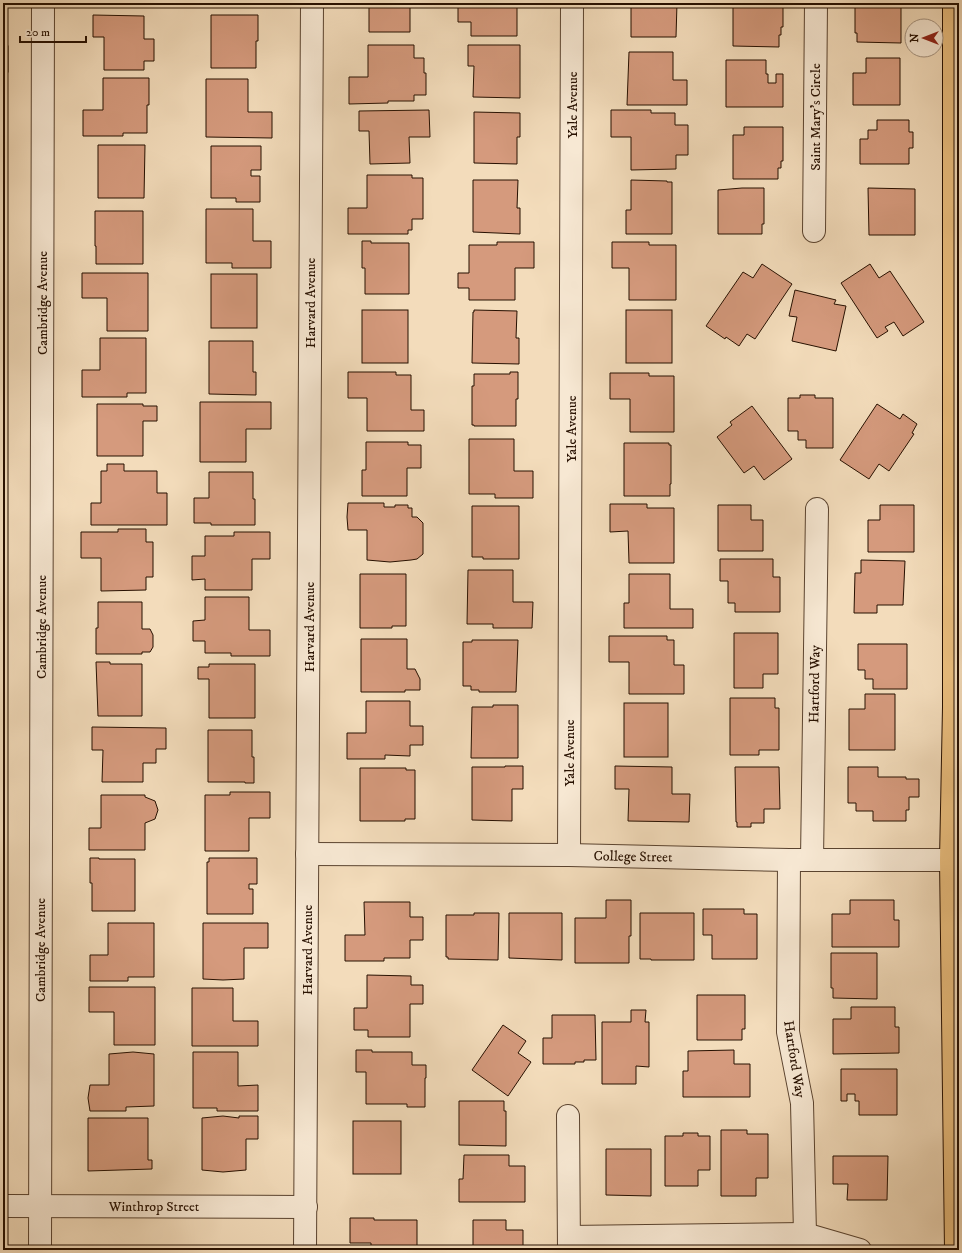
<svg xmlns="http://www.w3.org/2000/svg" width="962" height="1253" viewBox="0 0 962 1253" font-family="'IM FELL DW Pica',serif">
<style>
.building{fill:#d59a7d;stroke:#271000}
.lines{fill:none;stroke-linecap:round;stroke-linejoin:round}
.minor-casing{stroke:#5a432f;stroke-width:24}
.major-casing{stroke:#271000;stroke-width:24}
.minor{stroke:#f7e8d3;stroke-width:22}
.major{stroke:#eabe7e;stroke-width:22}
.labels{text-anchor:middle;stroke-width:3;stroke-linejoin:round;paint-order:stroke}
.street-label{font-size:14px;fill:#271000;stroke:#f7e8d3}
</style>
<rect width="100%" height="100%" fill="#f3dcbb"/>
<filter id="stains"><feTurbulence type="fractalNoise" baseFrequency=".005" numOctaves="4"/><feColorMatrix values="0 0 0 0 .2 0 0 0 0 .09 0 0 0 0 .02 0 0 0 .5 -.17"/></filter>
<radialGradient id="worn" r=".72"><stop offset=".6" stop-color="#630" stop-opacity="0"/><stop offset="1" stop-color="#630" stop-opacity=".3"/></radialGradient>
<g class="building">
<polygon points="364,3 410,3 410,32 369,32 369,3"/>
<polygon points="458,3 536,3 536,4 517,4 517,36 471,36 471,22 458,22"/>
<polygon points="612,3 677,3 676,37 631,37 631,4 612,4"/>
<polygon points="733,3 783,3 783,27 781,27 781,35 779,35 779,47 733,46"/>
<polygon points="855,3 901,3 901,43 857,42 857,33 855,33"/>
<polygon points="93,15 144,16 144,39 154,39 154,61 144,61 144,70 104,70 104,37 93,37"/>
<polygon points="211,15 258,15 258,41 256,41 256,68 211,68"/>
<polygon points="368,45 414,45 414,58 424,58 424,73 426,73 426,95 414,95 414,101 388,101 388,103 349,104 349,77 368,77"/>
<polygon points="468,45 520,45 520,98 473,97 474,66 468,66"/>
<rect x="3" y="46" width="5" height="26"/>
<polygon points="629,52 673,52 673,80 687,80 687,105 627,105"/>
<polygon points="866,58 900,58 900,105 853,105 853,73 866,73"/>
<polygon points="726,60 766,60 766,74 768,74 768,83 776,83 776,74 783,74 783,107 726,107"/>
<polygon points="103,78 149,78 149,105 147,105 147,133 123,133 123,136 83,136 83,110 103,110"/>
<polygon points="206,79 248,79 248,112 272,112 272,138 206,137"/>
<polygon points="429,110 430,137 409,137 410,163 370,164 369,131 359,131 359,111"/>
<polygon points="611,110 651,110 651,113 675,113 675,125 688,125 688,155 676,155 676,169 631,170 631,137 611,137"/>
<polygon points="474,112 520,113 520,137 517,137 517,164 474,163"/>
<polygon points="877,120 909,120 909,132 913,132 913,148 909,148 909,164 860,164 860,139 868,139 868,130 877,130"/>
<polygon points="744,127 783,127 783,161 781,161 781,168 778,168 778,179 733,179 733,135 744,135"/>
<polygon points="98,145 145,145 144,198 98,198"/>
<polygon points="211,146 261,146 261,170 251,170 251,176 260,176 260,202 236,202 236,198 211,198"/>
<rect x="3" y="173" width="3" height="25"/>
<polygon points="367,175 412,175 412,178 423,178 423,219 412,219 412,230 408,230 408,234 348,234 348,208 367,208"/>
<polygon points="473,180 518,180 517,208 520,208 520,234 473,232"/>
<polygon points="631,180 667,181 667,182 672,182 672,234 626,234 626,210 631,210"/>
<polygon points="742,188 764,188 764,224 762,224 762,234 718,234 718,190"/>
<polygon points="868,188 915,189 915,235 869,235"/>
<rect x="3" y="206" width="3" height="26"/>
<polygon points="206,209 253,209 253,241 271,241 271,268 232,268 232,263 206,263"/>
<polygon points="95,211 143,211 143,264 96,264 96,246 95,246"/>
<polygon points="362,241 371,241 371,243 409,243 409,294 365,294 365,268 362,268"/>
<polygon points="497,242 534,242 534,268 515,268 515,300 469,300 469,288 458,288 458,273 469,273 469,245 497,245"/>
<polygon points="612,242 649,242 649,245 676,245 676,300 629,300 629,268 612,268"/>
<polygon points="762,264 792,284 755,339 747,334 739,346 726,337 725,339 706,326 743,272 753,278"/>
<polygon points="870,264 879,278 890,271 924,322 903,336 894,322 885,327 888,331 877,338 841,283"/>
<polygon points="82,273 148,273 148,331 107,331 107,298 82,298"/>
<rect x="211" y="274" width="46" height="54"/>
<polygon points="795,290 836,300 834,304 846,306 836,351 792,341 797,317 789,316"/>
<rect x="362" y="310" width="46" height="53"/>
<polygon points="474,310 517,311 516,338 519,338 519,364 472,363 473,312 474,312"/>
<rect x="626" y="310" width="46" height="53"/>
<polygon points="100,338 146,338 146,393 127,393 127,397 82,397 82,370 100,370"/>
<polygon points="209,341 253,341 253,372 256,372 256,395 209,394"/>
<polygon points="348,372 396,372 396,375 411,375 411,410 424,410 424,431 367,431 367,398 348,398"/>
<polygon points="510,372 518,372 518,399 516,399 516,426 474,426 474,425 472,425 472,386 474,386 474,374 510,374"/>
<polygon points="610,373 649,373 649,376 674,376 674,432 630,432 630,399 610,399"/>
<polygon points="800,395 815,395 815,398 833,398 833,448 806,448 806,440 798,440 798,431 788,431 788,398 800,398"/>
<polygon points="200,402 271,402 271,429 246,429 246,462 200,462"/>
<polygon points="97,404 143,404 143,406 157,406 157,421 143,421 143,456 97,456"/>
<polygon points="877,404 900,419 903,414 917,424 912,433 914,434 889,471 879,464 869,479 840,460"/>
<polygon points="752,406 792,459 764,480 754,466 744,473 717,437 732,425 730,422"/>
<rect x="3" y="435" width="2" height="26"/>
<polygon points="469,439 514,439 514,471 533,471 533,498 495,498 495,494 469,494"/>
<polygon points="366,442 408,442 408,445 421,445 421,468 407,468 407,496 362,496 362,470 366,470"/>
<polygon points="624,443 669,443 669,445 671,445 671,484 670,484 670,496 624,496"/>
<polygon points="107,464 124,464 124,471 157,471 157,493 167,493 167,525 91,525 91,503 101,503 101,471 107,471"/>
<polygon points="209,472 253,472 253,499 255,499 255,525 211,525 211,523 194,523 194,498 209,498"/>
<polygon points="348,503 384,503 384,507 395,507 395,505 408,505 408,508 412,508 412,517 417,517 423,523 423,554 417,559 411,560 390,562 367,560 367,530 348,530 347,517"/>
<polygon points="610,504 647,504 647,508 674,508 674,563 629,563 628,531 610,532"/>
<polygon points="718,505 751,505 751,520 763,520 763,551 718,551"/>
<polygon points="880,505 914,505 914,552 868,552 868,520 880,520"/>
<polygon points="472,506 519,506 519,559 483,559 483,557 472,557"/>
<polygon points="118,529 146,529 146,542 153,542 153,577 146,577 146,590 101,591 101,558 81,558 81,532 118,532"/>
<polygon points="234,532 270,532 270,559 252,559 252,590 205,590 205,579 192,580 192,556 205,556 205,536 234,536"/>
<polygon points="720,559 773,559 773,577 780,577 780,612 735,612 735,603 728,603 728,581 720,581"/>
<polygon points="861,560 905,561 903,605 877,605 877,613 854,613 855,573 861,573"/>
<rect x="3" y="564" width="2" height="27"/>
<polygon points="468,570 513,570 513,602 533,602 532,628 493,628 493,624 467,624"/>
<polygon points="360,574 406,574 406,626 392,626 392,628 360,628"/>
<polygon points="629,574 670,574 670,609 693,609 693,628 624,628 624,603 629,603"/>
<polygon points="205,597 249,597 249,630 270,630 270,656 231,656 231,653 205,653 205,641 193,641 193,621 205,620"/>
<polygon points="98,602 142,602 142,629 150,629 153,635 153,647 150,652 142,652 142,654 96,654 96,628 98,628"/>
<polygon points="734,633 778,633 778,674 763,674 763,688 734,688"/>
<polygon points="609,636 667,636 667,640 674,640 674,665 684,665 684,694 629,694 629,662 609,662"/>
<polygon points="361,639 407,639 407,669 415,669 420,679 420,690 405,690 405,692 361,692"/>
<polygon points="472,640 518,640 516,692 479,692 479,690 471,690 471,686 463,686 463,642 472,642"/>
<polygon points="858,644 907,644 907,689 873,689 873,679 865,679 865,670 858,670"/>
<polygon points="96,662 110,662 110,664 142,664 142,716 98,716"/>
<polygon points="209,664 255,664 255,718 209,718 209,679 198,679 198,667 209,667"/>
<rect x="3" y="694" width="1" height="26"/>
<polygon points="865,694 895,694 895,750 849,750 849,709 865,709"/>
<polygon points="730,698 775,698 775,708 779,708 779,750 759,750 759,755 730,755"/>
<polygon points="366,701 410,701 410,726 423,726 423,745 410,745 410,756 385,755 385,759 347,759 347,733 366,733"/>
<rect x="624" y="703" width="44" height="54"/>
<polygon points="493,705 518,705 518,758 471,758 472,707 493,707"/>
<polygon points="92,727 166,728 166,749 156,749 156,763 143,763 143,782 102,782 103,750 92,750"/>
<polygon points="208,730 252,730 252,757 254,757 254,783 245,783 245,782 208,782"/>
<polygon points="505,766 523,766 523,789 512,789 512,821 472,820 472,767 505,767"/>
<polygon points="615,766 672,767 672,794 690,794 689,822 628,821 629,789 615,789"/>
<polygon points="735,767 779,767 780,809 764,809 764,823 751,823 751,827 737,827 737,822 736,822"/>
<polygon points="848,767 878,767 878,777 906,777 906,779 919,779 919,797 909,797 909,810 906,810 906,821 873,821 873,811 856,811 856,803 848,803"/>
<polygon points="360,768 406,768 406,770 415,770 415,819 405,819 405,821 360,821"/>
<polygon points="230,792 270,792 270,818 249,818 249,851 205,851 205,795 230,795"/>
<polygon points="101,795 145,795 145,797 155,801 158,810 155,819 145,823 145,850 89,850 89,828 101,828"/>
<polygon points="90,858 99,858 99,859 135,859 135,911 92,911 92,883 90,883"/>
<polygon points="209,858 257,858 257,884 249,884 249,889 253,889 253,914 207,914 207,862 209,862"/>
<polygon points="606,900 631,900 631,936 629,936 629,963 575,963 575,918 606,918"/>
<polygon points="850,900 894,900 894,920 899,920 899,947 832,947 832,914 850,914"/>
<polygon points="364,902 410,902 410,917 423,917 423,940 410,940 410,958 384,958 384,961 345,961 345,935 365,935"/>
<polygon points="703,909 744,909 744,914 757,914 757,959 712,959 712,935 703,935"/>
<polygon points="474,913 499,913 498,960 448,959 448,957 446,957 446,915 474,915"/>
<polygon points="509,913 562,913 562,960 509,958"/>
<polygon points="640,913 694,913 694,960 651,960 651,959 640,959"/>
<polygon points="108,923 154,923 154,977 128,977 128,981 90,981 90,955 108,955"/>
<polygon points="203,923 268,923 268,948 244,948 244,979 223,980 203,979"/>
<polygon points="831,953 877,953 877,999 833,998 833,988 831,988"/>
<polygon points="367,975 411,976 411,985 423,985 423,1004 410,1004 410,1037 368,1037 368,1030 354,1030 354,1008 367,1008"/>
<polygon points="89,987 155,987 155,1045 114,1045 114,1012 89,1012"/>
<polygon points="192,988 233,988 233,1021 258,1021 258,1046 192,1046"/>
<polygon points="697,995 745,995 745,1029 742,1029 742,1040 697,1040"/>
<polygon points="851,1007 895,1007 895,1027 899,1027 899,1053 833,1054 833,1019 851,1019"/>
<polygon points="631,1010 646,1010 645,1022 649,1022 649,1067 636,1066 636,1084 602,1084 602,1022 631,1022"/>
<polygon points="552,1015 595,1015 596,1060 584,1060 584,1062 575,1062 575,1064 543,1064 543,1038 552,1038"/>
<polygon points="503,1025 526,1041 518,1053 531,1062 508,1096 472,1070"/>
<polygon points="356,1050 372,1050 372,1052 412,1052 412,1065 426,1065 426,1078 425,1078 425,1107 407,1107 407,1104 366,1104 366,1072 356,1072"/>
<polygon points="734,1050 734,1064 750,1064 750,1097 683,1097 683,1071 688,1071 688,1051"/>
<polygon points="133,1052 154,1054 154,1106 126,1107 126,1111 90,1111 88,1098 90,1085 109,1085 109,1054"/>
<polygon points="193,1052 238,1052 238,1086 258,1085 258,1111 217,1111 217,1108 193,1108"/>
<polygon points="841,1069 897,1069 897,1115 859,1115 859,1101 855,1101 855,1094 847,1094 847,1101 841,1101"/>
<polygon points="459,1101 504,1101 504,1111 506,1111 506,1146 459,1145"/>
<polygon points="223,1116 239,1118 239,1116 258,1116 258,1139 246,1139 246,1170 223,1172 202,1170 202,1118"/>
<polygon points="88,1118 148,1118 148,1160 152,1160 152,1169 88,1171"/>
<rect x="353" y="1121" width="48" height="53"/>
<polygon points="721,1130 747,1130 747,1134 768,1134 768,1178 756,1178 756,1196 721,1196"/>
<polygon points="683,1133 698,1133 698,1136 710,1136 710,1170 698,1170 698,1186 665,1186 665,1136 683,1136"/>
<polygon points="606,1149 651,1149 651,1196 606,1195"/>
<polygon points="464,1155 509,1155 509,1166 525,1166 525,1202 459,1202 459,1179 463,1179"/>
<polygon points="833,1156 888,1156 887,1200 847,1200 848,1184 833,1184"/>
<polygon points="350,1218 374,1218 374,1220 417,1220 417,1250 371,1250 371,1243 350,1243"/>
<polygon points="473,1220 506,1220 506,1230 523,1230 523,1250 473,1250"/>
<rect x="98" y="1247" width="44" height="3"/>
<rect x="212" y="1249" width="48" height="1"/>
</g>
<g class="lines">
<defs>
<g id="minor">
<polyline points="814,231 816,3"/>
<polyline points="307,854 569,855 789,860 959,860"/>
<polyline points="569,855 572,3"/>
<polyline points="812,859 817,509"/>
<polyline points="789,860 788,1032 802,1103 805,1234"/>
<polyline points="568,1116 569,1250"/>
<polyline points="3,1206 306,1207"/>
<polyline points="569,1237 805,1234 860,1250"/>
<polyline points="40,1250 43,3"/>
<polyline points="305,1250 312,3"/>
</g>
<polyline id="major" points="954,3 954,707 951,860 956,1250"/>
</defs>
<use href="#minor" class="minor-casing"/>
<use href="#major" class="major-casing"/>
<use href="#minor" class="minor"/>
<use href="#major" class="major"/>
</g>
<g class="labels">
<g class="street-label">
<text transform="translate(572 105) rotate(-90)" y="5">Yale Avenue</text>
<text transform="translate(815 117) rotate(-90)" y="5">Saint Mary's Circle</text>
<text transform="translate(42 303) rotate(-90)" y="5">Cambridge Avenue</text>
<text transform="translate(310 303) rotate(-90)" y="5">Harvard Avenue</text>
<text transform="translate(571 429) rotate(-90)" y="5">Yale Avenue</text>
<text transform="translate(41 627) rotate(-90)" y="5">Cambridge Avenue</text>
<text transform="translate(309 627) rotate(-90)" y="5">Harvard Avenue</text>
<text transform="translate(814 684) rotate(-89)" y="5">Hartford Way</text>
<text transform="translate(569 753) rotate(-90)" y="5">Yale Avenue</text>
<text transform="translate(633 856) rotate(1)" y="5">College Street</text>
<text transform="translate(40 950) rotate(-90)" y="5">Cambridge Avenue</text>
<text transform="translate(307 950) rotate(-90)" y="5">Harvard Avenue</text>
<text transform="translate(795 1059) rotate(81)" y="5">Hartford Way</text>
<text x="154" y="1211">Winthrop Street</text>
</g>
</g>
<rect width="962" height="1253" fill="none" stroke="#f3dcbb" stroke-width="16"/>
<rect x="4" y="4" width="954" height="1245" fill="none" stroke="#271000" stroke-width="2"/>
<rect x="8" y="8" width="946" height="1237" fill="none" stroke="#271000"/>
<g transform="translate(924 38) rotate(270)"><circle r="19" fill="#f7e8d3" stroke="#a4927f"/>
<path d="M0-3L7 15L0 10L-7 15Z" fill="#8f2418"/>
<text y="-6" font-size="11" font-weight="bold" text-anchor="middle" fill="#271000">N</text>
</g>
<path d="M20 36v6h66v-6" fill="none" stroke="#271000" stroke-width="2"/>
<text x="26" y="36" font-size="12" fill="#271000" stroke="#f7e8d3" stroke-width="3" paint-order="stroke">20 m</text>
<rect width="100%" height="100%" filter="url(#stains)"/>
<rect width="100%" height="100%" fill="url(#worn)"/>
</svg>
